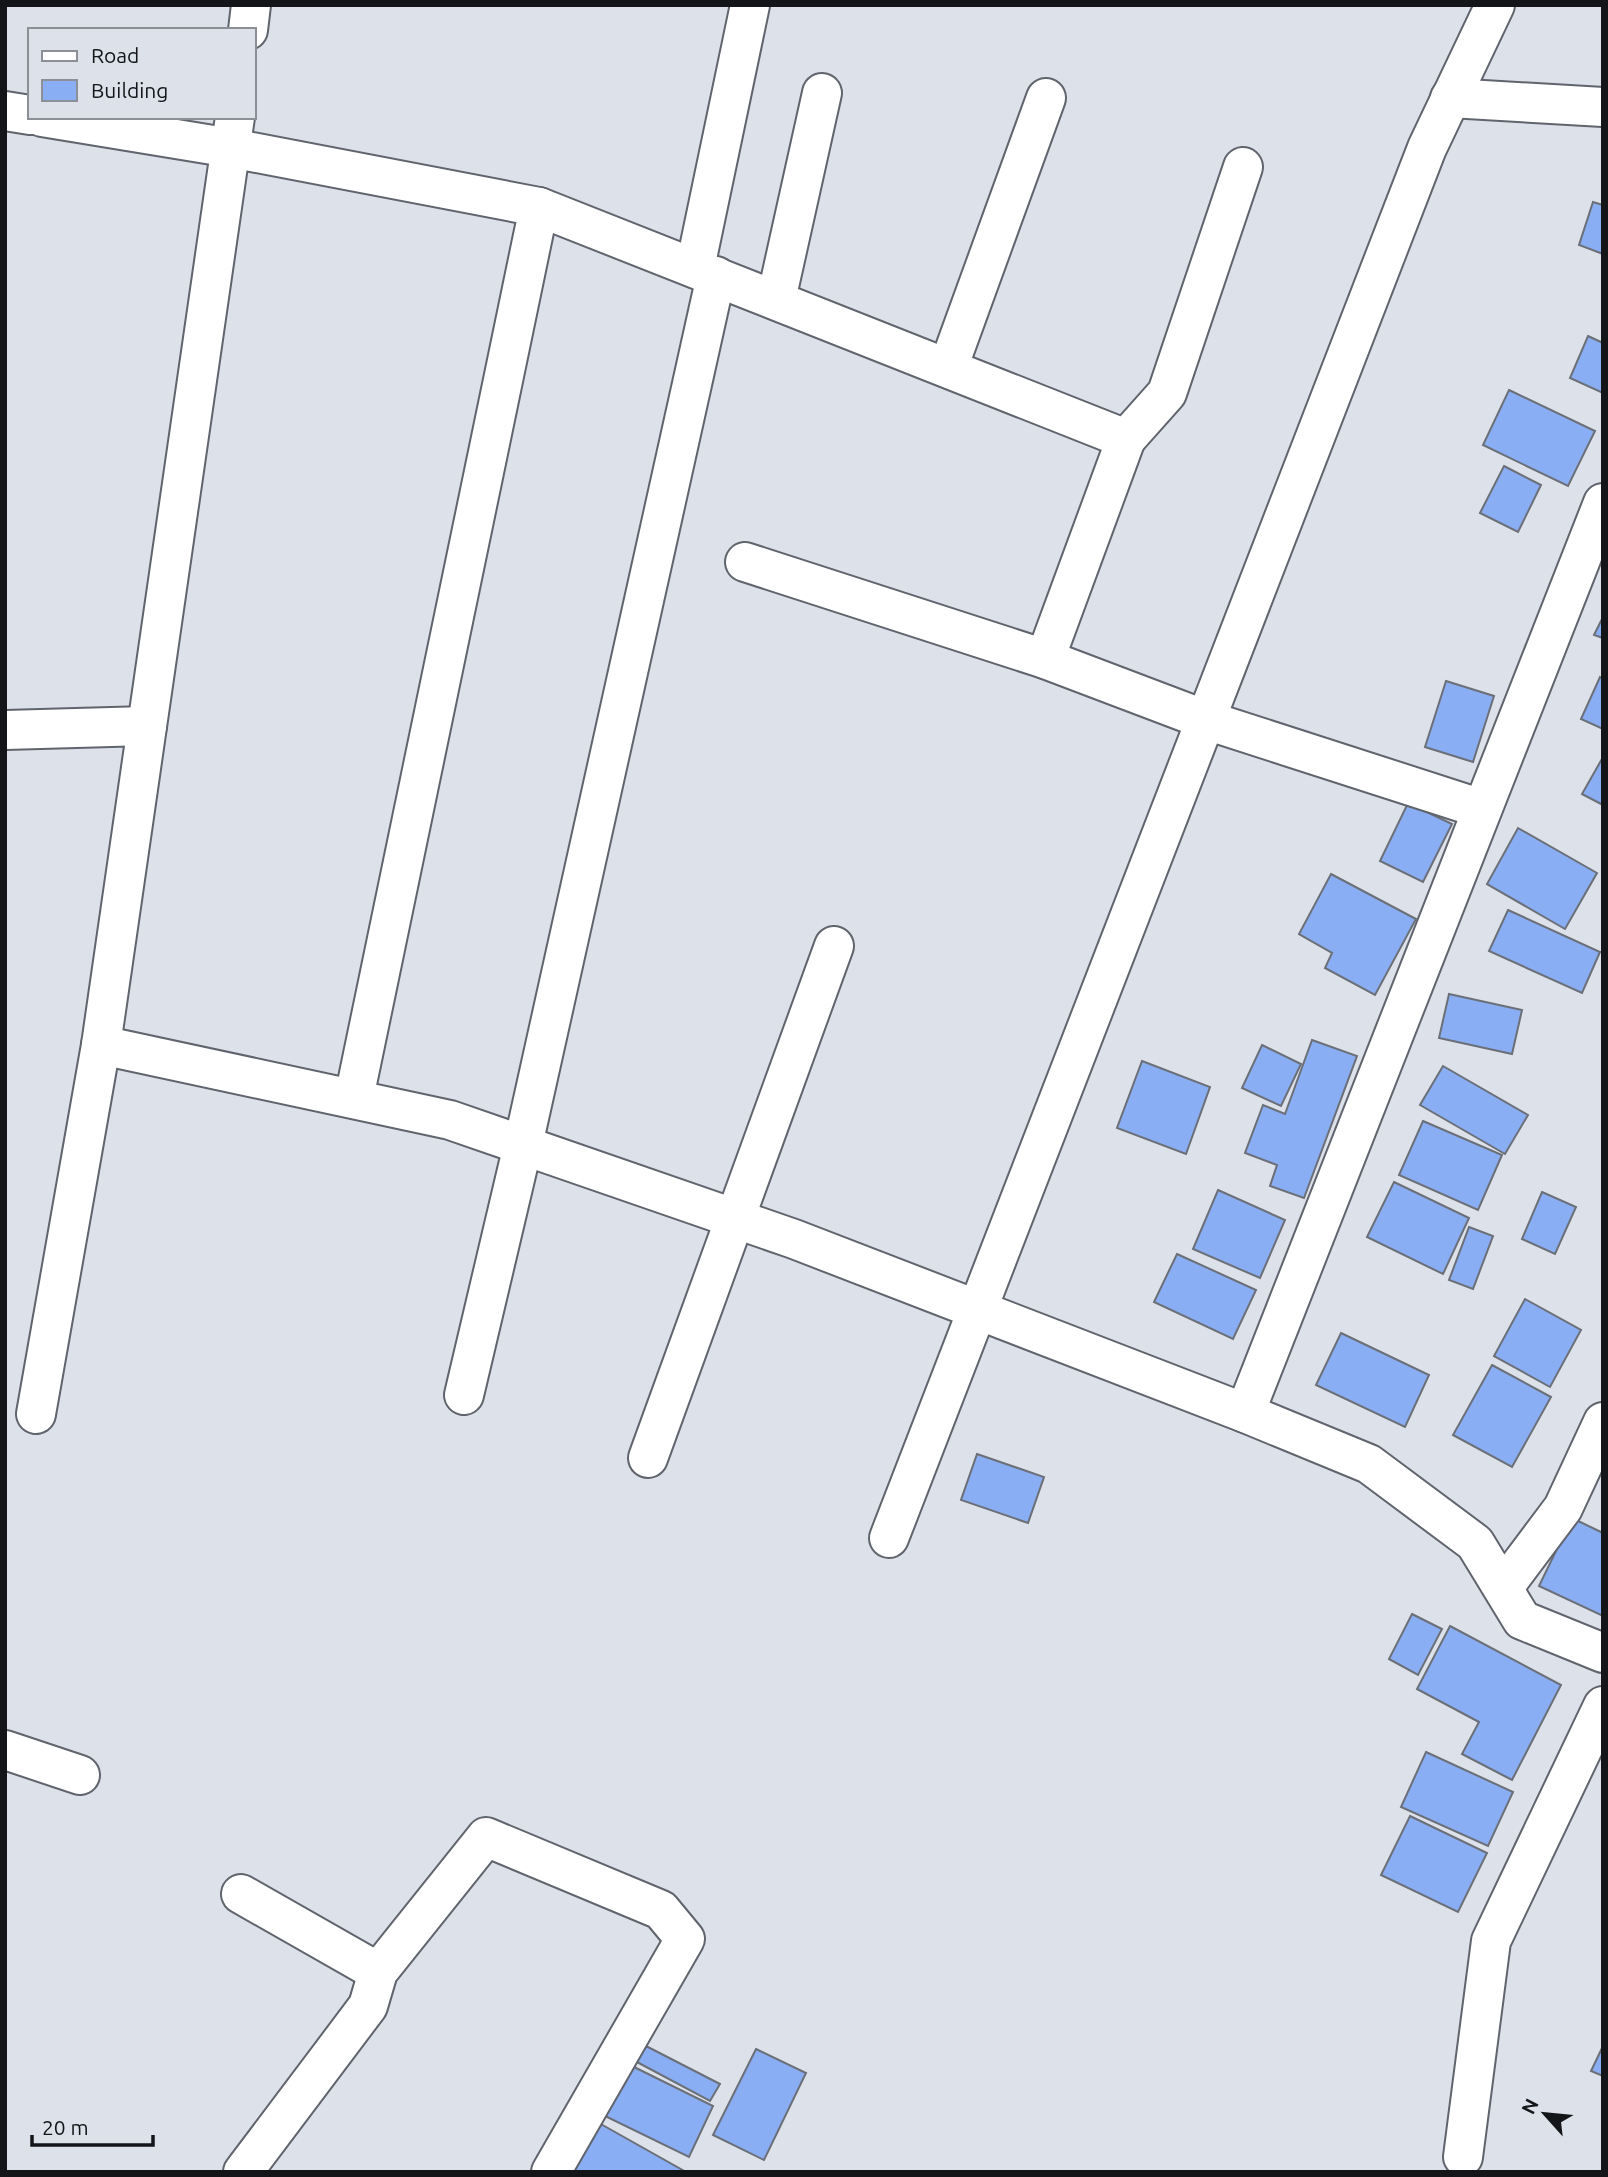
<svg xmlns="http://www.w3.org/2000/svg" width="1608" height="2177" viewBox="0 0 1608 2177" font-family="Ubuntu,sans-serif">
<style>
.building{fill:#8aaef3;stroke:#6b6f77;stroke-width:2}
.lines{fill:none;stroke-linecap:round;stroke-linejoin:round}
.minor-casing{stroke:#60646c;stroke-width:42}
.minor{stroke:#fff;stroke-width:38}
</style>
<rect width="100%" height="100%" fill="#dde1ea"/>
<g class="building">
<polygon points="1593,202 1603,205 1603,254 1579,245"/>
<polygon points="1588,336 1603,343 1603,393 1570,378"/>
<polygon points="1509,390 1595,431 1568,486 1483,445"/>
<polygon points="1504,466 1541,485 1518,532 1480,513"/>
<polygon points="1603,617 1603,638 1594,635"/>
<polygon points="1600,677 1603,679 1603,729 1581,719"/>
<polygon points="1446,681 1494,696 1473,762 1425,747"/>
<polygon points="1603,757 1603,805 1582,794"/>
<polygon points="1408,803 1452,824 1423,882 1380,861"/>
<polygon points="1518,828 1597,873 1565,929 1487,884"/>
<polygon points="1331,874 1416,919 1375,995 1325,968 1332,953 1299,934"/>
<polygon points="1508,910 1600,952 1582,993 1489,951"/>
<polygon points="1449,994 1522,1010 1512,1054 1439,1038"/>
<polygon points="1312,1040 1357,1056 1304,1198 1270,1186 1277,1165 1245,1153 1263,1105 1285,1114"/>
<polygon points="1262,1045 1301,1064 1281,1106 1242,1088"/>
<polygon points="1142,1061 1210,1087 1186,1154 1117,1128"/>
<polygon points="1443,1066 1528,1115 1505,1154 1420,1105"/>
<polygon points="1423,1121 1502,1155 1478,1210 1399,1175"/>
<polygon points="1394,1182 1469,1218 1443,1274 1367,1237"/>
<polygon points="1218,1190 1285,1220 1260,1278 1193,1249"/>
<polygon points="1542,1192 1576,1207 1555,1254 1522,1239"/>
<polygon points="1469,1227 1493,1236 1473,1289 1449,1280"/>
<polygon points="1177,1254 1256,1290 1233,1339 1154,1302"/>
<polygon points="1525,1299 1581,1330 1550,1387 1494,1356"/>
<polygon points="1341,1333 1429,1375 1405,1427 1316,1385"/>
<polygon points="1492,1365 1551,1397 1512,1467 1453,1435"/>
<polygon points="977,1454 1044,1477 1028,1523 961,1500"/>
<polygon points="1572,1518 1603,1533 1603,1616 1539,1586"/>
<polygon points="1412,1614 1442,1629 1418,1675 1389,1659"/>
<polygon points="1450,1626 1561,1685 1512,1780 1462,1754 1479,1722 1417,1689"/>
<polygon points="1426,1752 1513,1792 1488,1846 1401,1807"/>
<polygon points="1410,1816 1487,1853 1458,1912 1381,1875"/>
<polygon points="644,2045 720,2084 710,2101 635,2061"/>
<polygon points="1603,2046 1603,2076 1591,2071"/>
<polygon points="756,2049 806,2073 764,2160 713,2135"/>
<polygon points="628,2064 713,2106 689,2157 603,2115"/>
<polygon points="599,2123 686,2172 573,2172"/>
</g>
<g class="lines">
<defs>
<g id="minor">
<polyline points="248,30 251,5"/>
<polyline points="1450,98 1603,107"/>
<polyline points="5,111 30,115"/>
<polyline points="42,117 231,148 539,207 1126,439 1045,659 1206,720 1482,809"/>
<polyline points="695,268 750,5"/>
<polyline points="776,300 822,93"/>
<polyline points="948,368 1046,98"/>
<polyline points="1126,439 1167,393 1243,167"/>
<polyline points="745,562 1045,659"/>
<polyline points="5,730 147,726"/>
<polyline points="101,1045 450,1120 794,1239 1245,1413 1369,1464 1475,1543 1522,1620 1603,1653"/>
<polyline points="354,1098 539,207"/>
<polyline points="464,1395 523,1145 716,276"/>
<polyline points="1245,1413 1603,503"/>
<polyline points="36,1414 101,1045 235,117"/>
<polyline points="648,1458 834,946"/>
<polyline points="889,1538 1427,148 1495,5"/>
<polyline points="1503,1588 1563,1508 1603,1422"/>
<polyline points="5,1750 80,1775"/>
<polyline points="241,1894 378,1972"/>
<polyline points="1463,2157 1491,1941 1603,1706"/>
<polyline points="243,2172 368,2006 378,1972 486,1837 661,1910 685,1939 551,2172"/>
</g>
</defs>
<use href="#minor" class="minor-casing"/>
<use href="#minor" class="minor"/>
</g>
<rect width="1608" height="2177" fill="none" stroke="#131518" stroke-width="14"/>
<rect x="28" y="28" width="228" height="91" fill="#dde1ea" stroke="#8c8f96" stroke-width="2"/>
<rect x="42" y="51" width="35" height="10" fill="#ffffff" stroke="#8c8f96" stroke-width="2"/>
<text x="91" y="63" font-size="21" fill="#131518">Road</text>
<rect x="42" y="80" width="35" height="21" fill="#8aaef3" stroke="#8c8f96" stroke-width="2"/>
<text x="91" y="98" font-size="21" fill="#131518">Building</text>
<g transform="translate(1545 2114) rotate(297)" stroke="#dde1ea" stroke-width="5" paint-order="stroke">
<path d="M0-5L12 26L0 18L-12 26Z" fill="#131518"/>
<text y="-10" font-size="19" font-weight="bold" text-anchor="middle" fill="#131518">N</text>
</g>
<path d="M32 2135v10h121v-10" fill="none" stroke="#131518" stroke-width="3.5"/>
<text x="42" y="2135" font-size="21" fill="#131518" stroke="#dde1ea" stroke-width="5" paint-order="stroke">20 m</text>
</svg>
